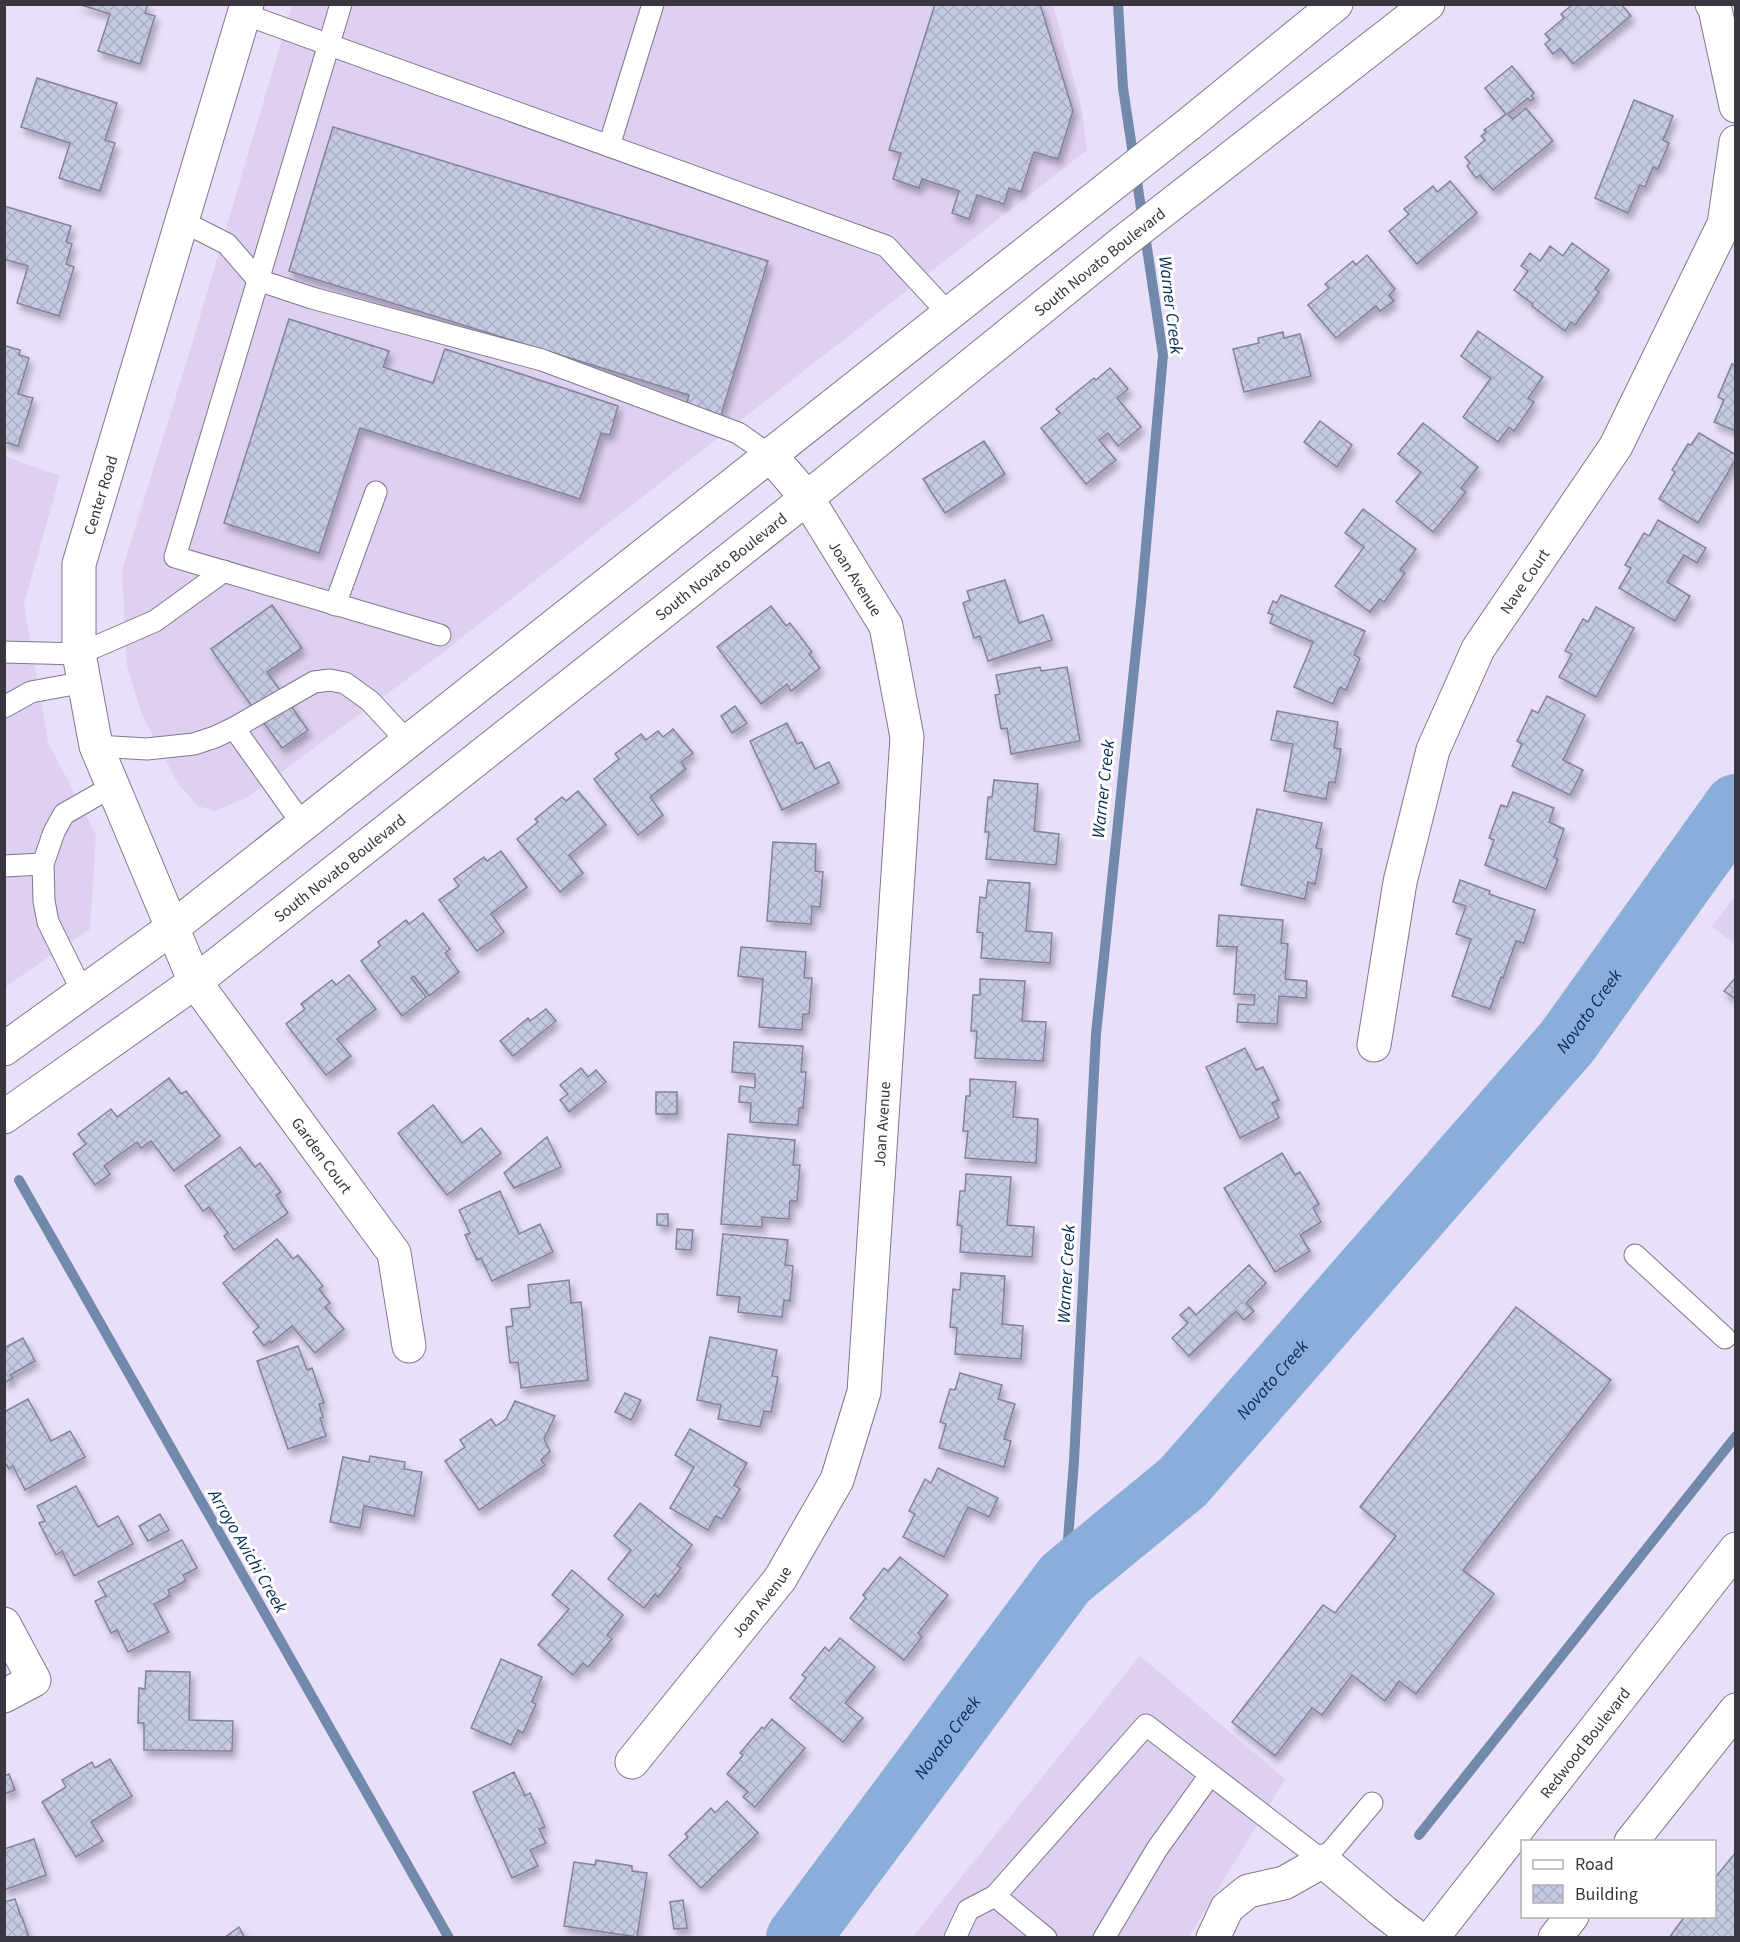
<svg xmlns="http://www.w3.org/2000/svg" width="1740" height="1942" viewBox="0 0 1740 1942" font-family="'Source Sans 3',sans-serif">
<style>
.built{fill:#ded0f0}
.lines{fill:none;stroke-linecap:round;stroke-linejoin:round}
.stream{stroke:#718aac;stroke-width:10}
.river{stroke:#89aeda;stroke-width:64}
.building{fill:url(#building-cross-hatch);stroke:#80849b;stroke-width:1.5;filter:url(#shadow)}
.service-casing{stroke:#81778d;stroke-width:23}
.minor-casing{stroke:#81778d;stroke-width:35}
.secondary-casing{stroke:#81778d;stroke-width:35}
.service{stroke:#fff;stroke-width:21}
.minor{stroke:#fff;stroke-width:33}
.secondary{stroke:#fff;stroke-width:33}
.labels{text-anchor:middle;stroke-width:6;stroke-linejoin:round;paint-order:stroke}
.street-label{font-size:16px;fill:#3a3640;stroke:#fff}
.water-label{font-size:18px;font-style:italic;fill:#062d55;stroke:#fff}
</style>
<defs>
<pattern id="building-cross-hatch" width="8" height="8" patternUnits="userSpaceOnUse" patternTransform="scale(1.5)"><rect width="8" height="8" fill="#c5c9e2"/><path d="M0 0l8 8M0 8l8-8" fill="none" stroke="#aaadc3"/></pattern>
<filter id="shadow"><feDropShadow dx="3.5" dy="6" stdDeviation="3" flood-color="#0004"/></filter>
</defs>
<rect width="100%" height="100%" fill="#e9dff8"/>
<g class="built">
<polygon points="292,5 1053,5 1081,105 1087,150 442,653 248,797 215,811 198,806 178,784 141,712 127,666 122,570 189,354"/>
<polygon points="5,456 60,476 24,604 48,742 96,835 90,929 5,987"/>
<polygon points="1735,896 1735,945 1712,926"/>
<polygon points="1140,1656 1285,1779 1189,1937 912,1938"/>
</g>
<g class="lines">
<g class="stream">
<polyline points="19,1180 449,1938"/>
<polyline points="1065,1579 1074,1461 1096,1034 1141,602 1163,355 1123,88 1118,4"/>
<polyline points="1419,1835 1736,1436"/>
</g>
<path class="river" id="s1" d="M798 1938 1065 1579 1183 1482 1567 1042 1736 806"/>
</g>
<g class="building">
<polygon points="78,4 148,4 145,13 155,16 140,64 98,51 110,14"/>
<polygon points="935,4 1040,4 1073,111 1058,159 1034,152 1021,192 1009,188 1004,204 977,195 969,219 952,213 959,191 922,179 919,188 893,179 901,153 889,150"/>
<polygon points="1573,4 1621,4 1631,16 1573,64 1560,48 1553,54 1545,44 1550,40 1545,34 1564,18 1561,14"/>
<polygon points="1512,66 1534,93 1531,96 1534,99 1530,101 1528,98 1508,114 1513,119 1526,108 1553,141 1493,190 1480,175 1476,178 1467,166 1470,163 1465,157 1485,140 1481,136 1486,132 1484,130 1506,114 1485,88"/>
<polygon points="37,78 117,103 105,140 115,143 100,191 59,178 70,143 21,127"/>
<polygon points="1634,100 1673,116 1663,140 1669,143 1658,169 1653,167 1645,187 1640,185 1628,213 1595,198"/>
<polygon points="333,127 768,261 721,415 686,405 689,395 289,271"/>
<polygon points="1450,181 1477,213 1417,264 1389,231 1409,214 1404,209 1433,186 1437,192"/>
<polygon points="4,206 71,226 66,242 72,244 66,264 74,267 59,316 17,303 28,266 4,259"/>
<polygon points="1572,243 1609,270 1595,289 1599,292 1575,325 1571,322 1565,331 1532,306 1533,304 1514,290 1528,271 1521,266 1530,253 1540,261 1550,246 1563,256"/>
<polygon points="1367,255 1395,289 1389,295 1394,301 1380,311 1376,306 1336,338 1308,305 1329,288 1325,284 1353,261 1356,265"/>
<polygon points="289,319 389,351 383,367 433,383 445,349 618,406 610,435 601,433 580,499 360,428 319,553 224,523"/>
<polygon points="1478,331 1543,377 1528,398 1534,402 1514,431 1509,427 1498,442 1463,417 1491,378 1461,356"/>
<polygon points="1283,332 1284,338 1300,334 1311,376 1244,392 1233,349 1259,343 1258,338"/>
<polygon points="6,346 20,350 19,355 29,358 18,394 33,398 18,446 4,442 4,350"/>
<polygon points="1732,364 1736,365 1736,431 1714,422 1724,400 1718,397"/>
<polygon points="1110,368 1128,389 1117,398 1141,427 1118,446 1108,433 1099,440 1116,460 1086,484 1041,428 1060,413 1056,409 1094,378 1096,380"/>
<polygon points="1320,421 1352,445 1337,467 1304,442"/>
<polygon points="1423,423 1478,467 1461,488 1466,492 1433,532 1396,502 1421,472 1398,454"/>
<polygon points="1699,433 1736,455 1736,459 1698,523 1659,499 1675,472 1672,470 1688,444 1691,445"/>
<polygon points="984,441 1005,474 945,513 923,479"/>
<polygon points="1363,509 1416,549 1400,570 1405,573 1384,602 1380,599 1370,612 1335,586 1364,547 1345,533"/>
<polygon points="1658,520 1706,548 1697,563 1684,555 1667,582 1690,596 1675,621 1619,588 1631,568 1625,565 1644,533 1649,536"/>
<polygon points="1005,580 1019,623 1043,615 1052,640 988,661 980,636 974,638 963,603 970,600 967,591"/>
<polygon points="1281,595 1365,631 1354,655 1360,658 1346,690 1340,687 1333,704 1294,687 1313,642 1270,623 1273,615 1268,613 1273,601 1277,603"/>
<polygon points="272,605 302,648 267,672 308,730 282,748 211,649"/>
<polygon points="771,606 786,626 790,623 812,652 809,654 820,668 791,691 787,684 761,704 717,647"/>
<polygon points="1596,607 1634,628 1596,697 1559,677 1572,654 1565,651 1583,619 1588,622"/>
<polygon points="1040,667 1041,671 1067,667 1080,741 1011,754 1007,728 1001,729 995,695 1000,694 996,675"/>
<polygon points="1547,696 1585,715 1563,760 1583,770 1570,795 1512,766 1522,744 1517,741 1532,710 1538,713"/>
<polygon points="735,706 747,723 732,733 721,716"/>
<polygon points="1277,711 1338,722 1334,748 1341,749 1335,783 1329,782 1326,799 1284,791 1293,744 1271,740"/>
<polygon points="787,723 797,744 802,742 815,769 829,762 839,783 782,810 750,741"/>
<polygon points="673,729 693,753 681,762 686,769 650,797 663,815 638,835 594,779 619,759 615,754 641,734 646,740 658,731 663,737"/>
<polygon points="994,780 1038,784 1034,831 1059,834 1056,865 986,859 989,832 985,832 988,797 992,797"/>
<polygon points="578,791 606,825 569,855 583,873 560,892 517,839 538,822 535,819 562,797 566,801"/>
<polygon points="1513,792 1554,808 1549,822 1564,829 1554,857 1558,859 1546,889 1485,865 1494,840 1489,838 1501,805 1507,807"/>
<polygon points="1257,809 1322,823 1316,848 1322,849 1315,884 1308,882 1305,899 1241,885"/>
<polygon points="773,842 816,844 815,871 823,872 820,907 812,906 811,924 767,921"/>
<polygon points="501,851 527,887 491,914 504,932 477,951 439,900 459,886 454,879 484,857 487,861"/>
<polygon points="988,880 1030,883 1026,931 1052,933 1050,963 981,958 983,933 977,932 980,897 986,898"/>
<polygon points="1460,880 1490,891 1489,894 1535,910 1524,943 1516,941 1503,978 1501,977 1490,1009 1452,996 1471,939 1456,934 1466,906 1453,902"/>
<polygon points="423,913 450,949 445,953 459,972 429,996 414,976 411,978 426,997 402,1016 361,961 380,946 378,942 406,920 409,924"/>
<polygon points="1219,915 1283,920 1281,943 1288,944 1285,979 1307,981 1306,998 1279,996 1277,1024 1237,1022 1238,1004 1254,1005 1255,995 1234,994 1237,947 1217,946"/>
<polygon points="741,947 806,952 804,978 812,978 809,1014 803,1014 802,1030 759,1027 763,979 738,976"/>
<polygon points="349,975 376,1009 337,1039 351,1056 326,1075 286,1024 305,1009 301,1004 332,980 336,985"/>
<polygon points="1736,977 1736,999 1724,991"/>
<polygon points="980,979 1025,981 1022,1021 1046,1022 1043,1061 975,1058 977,1031 971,1031 973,995 980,995"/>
<polygon points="546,1009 556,1021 513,1056 500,1041 528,1018 530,1021"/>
<polygon points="734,1042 803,1046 801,1072 806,1072 803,1108 799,1108 798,1125 750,1122 751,1103 739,1102 740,1086 755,1088 755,1074 732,1072"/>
<polygon points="1245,1048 1256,1070 1263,1067 1279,1100 1272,1103 1279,1118 1240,1138 1206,1067"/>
<polygon points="581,1068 588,1077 596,1070 606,1082 569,1112 560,1100 568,1094 560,1085"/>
<polygon points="169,1078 181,1094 186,1091 220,1136 174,1171 151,1141 141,1148 137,1142 104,1166 110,1174 95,1185 73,1154 86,1144 78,1134 111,1109 117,1117"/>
<polygon points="970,1079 1016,1082 1013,1117 1038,1119 1036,1163 965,1158 968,1131 963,1131 966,1096 970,1096"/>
<rect x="656" y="1092" width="21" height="22"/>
<polygon points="433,1105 462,1143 481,1128 501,1153 447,1195 398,1133"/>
<polygon points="728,1134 795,1140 793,1165 800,1165 797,1201 790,1201 789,1219 762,1217 762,1227 721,1224"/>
<polygon points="547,1137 561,1167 514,1188 504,1173"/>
<polygon points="240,1147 255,1167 260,1163 281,1192 276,1195 288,1213 234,1250 224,1236 228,1233 209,1207 203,1211 185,1186"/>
<polygon points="1282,1153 1295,1175 1300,1172 1319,1204 1313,1208 1321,1222 1300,1235 1310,1251 1275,1272 1224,1188"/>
<polygon points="966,1174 1011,1177 1007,1225 1034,1227 1032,1257 960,1252 962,1226 957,1225 960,1191 965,1191"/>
<polygon points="500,1191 519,1234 540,1224 553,1252 492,1281 481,1258 477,1260 465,1235 470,1233 459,1210"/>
<polygon points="657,1214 668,1214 668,1226 657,1225"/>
<polygon points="677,1229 693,1230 691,1250 676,1249"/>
<polygon points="723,1234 788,1240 785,1265 793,1266 790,1301 784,1300 782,1317 738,1312 740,1297 717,1295"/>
<polygon points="277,1239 293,1259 298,1255 323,1286 319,1289 330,1303 325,1307 344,1329 315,1353 292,1326 271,1343 270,1341 264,1346 253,1332 259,1327 223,1283"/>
<polygon points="1249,1265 1266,1283 1246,1303 1254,1311 1244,1320 1236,1311 1189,1356 1172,1338 1188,1323 1180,1315 1189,1307 1196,1315"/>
<polygon points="961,1273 1005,1276 1002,1324 1023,1326 1021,1359 955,1354 957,1328 950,1327 953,1289 960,1290"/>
<polygon points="569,1280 571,1303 581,1302 588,1380 521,1388 518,1362 510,1363 506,1327 513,1326 511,1309 530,1307 528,1285"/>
<polygon points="1516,1307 1611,1380 1463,1570 1494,1594 1416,1694 1399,1681 1385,1701 1352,1675 1322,1715 1312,1708 1275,1756 1232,1722 1323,1605 1335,1613 1396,1536 1360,1507"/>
<polygon points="710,1337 777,1350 772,1376 778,1377 771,1412 764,1411 760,1427 718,1419 721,1405 697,1400"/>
<polygon points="23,1338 35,1361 10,1375 13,1378 4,1383 4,1348"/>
<polygon points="298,1346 307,1370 312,1368 324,1403 319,1404 323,1417 320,1418 326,1436 288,1449 257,1361"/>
<polygon points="960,1373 1002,1385 998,1399 1015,1404 1004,1439 1011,1441 1004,1467 939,1448 946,1424 940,1422 950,1389 955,1390"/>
<polygon points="625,1393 641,1400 631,1420 615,1412"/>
<polygon points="28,1399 51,1441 70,1431 85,1457 25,1490 13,1466 9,1469 4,1461 4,1412"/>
<polygon points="515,1401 555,1416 544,1439 550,1451 541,1460 545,1465 479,1510 445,1461 465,1447 460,1440 491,1419 496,1426 506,1419"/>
<polygon points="690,1429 747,1463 734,1485 740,1489 722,1519 716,1516 708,1530 670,1508 694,1467 675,1455"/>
<polygon points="370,1456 405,1462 404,1469 422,1472 414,1516 364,1506 360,1528 330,1522 343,1457 369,1462"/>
<polygon points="938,1468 998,1498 989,1517 968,1507 944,1557 903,1537 915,1514 909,1511 925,1479 931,1483"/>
<polygon points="76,1486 98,1527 118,1516 133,1544 74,1576 62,1551 56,1555 39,1523 45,1521 37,1506"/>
<polygon points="640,1503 692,1545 677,1565 681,1568 658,1597 655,1594 644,1608 608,1579 631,1550 614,1536"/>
<polygon points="160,1514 169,1530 148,1541 139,1526"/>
<polygon points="182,1540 197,1568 183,1575 186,1581 168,1590 170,1596 154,1604 169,1632 128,1652 117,1630 111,1633 95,1601 106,1596 98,1582"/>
<polygon points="900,1557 948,1595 918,1633 922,1637 904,1660 850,1618 866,1598 863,1595 884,1568 888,1571"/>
<polygon points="572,1570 623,1615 607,1635 612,1639 588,1667 583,1663 573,1675 538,1645 569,1609 552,1595"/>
<polygon points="840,1638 875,1667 845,1703 863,1718 843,1742 790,1698 806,1678 802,1675 825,1647 829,1651"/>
<polygon points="501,1659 542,1677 532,1702 536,1704 523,1733 518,1730 511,1745 471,1728"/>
<polygon points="146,1671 190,1672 189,1720 233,1721 232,1751 144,1750 144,1723 138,1723 139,1688 145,1689"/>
<polygon points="772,1719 805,1748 755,1807 743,1797 748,1792 727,1774 743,1755 740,1753 762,1727 764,1729"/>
<polygon points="110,1759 132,1796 91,1822 103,1841 76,1857 42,1802 66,1787 62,1780 92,1762 95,1768"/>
<polygon points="514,1772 525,1796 530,1793 545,1827 539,1829 546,1843 530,1850 538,1866 512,1878 473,1792"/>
<polygon points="9,1774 15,1790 4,1794 4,1776"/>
<polygon points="727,1801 758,1833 701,1888 669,1855 688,1837 685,1834 711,1808 715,1813"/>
<polygon points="34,1839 46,1875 4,1890 4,1849"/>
<polygon points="1736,1852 1736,1938 1669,1938 1685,1916 1714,1916 1714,1879"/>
<polygon points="596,1860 632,1866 632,1871 647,1873 637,1937 564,1926 574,1862 595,1865"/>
<polygon points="15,1899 21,1917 22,1917 29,1938 4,1938 4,1902"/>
<polygon points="683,1900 687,1928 674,1929 670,1902"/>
<polygon points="239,1927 245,1938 224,1938"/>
</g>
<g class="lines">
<defs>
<g id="service">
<polyline points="341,4 175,557 440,635"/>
<polyline points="244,14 886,246 948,313"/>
<polyline points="609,146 653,4"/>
<polyline points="182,221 227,244 258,280 312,298 542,360 738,433 770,455"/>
<polyline points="335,605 376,492"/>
<polyline points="4,652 79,654 155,621 224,571"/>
<polyline points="4,707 31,692 85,682"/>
<polyline points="234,728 303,825"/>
<polyline points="96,746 147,749 194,744 215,737 234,728 314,682 330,680 345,683 370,701 408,742"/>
<polyline points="4,866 43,864"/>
<polyline points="83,993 48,922 44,901 43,864 54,832 64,814 113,786"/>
<polyline points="1635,1255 1725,1338"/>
<polyline points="955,1938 968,1910 995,1896"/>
<polyline points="1046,1938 995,1896 1146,1725 1323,1861 1372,1803"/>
<polyline points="1104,1938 1157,1849 1210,1775"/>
</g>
<g id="minor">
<path id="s2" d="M247 4 79 564V654L96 746 195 982 394 1253 409 1346"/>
<polyline points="1712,4 1715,9 1736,106"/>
<path id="s3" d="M1374 1045 1400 882 1433 750 1478 649 1616 446 1724 224 1736 142"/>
<polyline points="4,1624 34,1680 4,1696"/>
<path id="s4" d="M632 1762 780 1579 837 1480 864 1392 907 737 886 626 807 498 770 455"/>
<polyline points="1213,1938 1227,1908 1248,1891 1284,1883 1323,1861 1384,1912 1418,1938"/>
</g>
<g id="secondary">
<polyline points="4,1049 172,928 1189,124 1336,4"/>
<path id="s5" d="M4 1117 195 982 807 498 1123 242 1428 4"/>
<polyline points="1631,1842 1736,1710"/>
<path id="s6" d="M1432 1938 1736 1549"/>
<polyline points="1555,1938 1572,1916"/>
</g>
</defs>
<use href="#service" class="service-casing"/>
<use href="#minor" class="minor-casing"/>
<use href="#secondary" class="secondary-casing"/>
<use href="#service" class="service"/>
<use href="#minor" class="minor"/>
<use href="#secondary" class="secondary"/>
</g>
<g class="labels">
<g class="street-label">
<text dy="6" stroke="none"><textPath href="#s5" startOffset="1390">South Novato Boulevard</textPath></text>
<text transform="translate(100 495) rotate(-73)" y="6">Center Road</text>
<text dy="6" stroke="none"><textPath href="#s5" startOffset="904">South Novato Boulevard</textPath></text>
<text transform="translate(856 578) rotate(58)" y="6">Joan Avenue</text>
<text dy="6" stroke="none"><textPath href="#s3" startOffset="494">Nave Court</textPath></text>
<text dy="6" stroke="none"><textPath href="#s5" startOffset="418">South Novato Boulevard</textPath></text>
<text dy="6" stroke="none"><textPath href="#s4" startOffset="710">Joan Avenue</textPath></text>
<text dy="6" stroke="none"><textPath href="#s2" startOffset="1239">Garden Court</textPath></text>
<text dy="6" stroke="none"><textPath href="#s4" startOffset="206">Joan Avenue</textPath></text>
<text dy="6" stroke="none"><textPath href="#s6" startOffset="248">Redwood Boulevard</textPath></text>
</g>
<g class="water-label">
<text transform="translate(1171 305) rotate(83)" y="6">Warner Creek</text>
<text transform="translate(1103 789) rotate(-84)" y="6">Warner Creek</text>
<text dy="6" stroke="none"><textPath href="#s1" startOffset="1222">Novato Creek</textPath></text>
<text transform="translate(1066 1274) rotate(-87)" y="6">Warner Creek</text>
<text dy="6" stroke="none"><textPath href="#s1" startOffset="736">Novato Creek</textPath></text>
<text transform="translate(248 1551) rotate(60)" y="6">Arroyo Avichi Creek</text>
<text dy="6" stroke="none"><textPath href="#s1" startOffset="250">Novato Creek</textPath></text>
</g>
</g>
<rect width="1740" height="1942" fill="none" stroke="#3a3640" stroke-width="12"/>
<rect x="1521" y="1840" width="195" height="78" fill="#ffffff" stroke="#b0afb3" stroke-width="1.5"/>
<rect x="1533" y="1860" width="30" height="9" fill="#ffffff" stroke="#b0afb3" stroke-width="1.5"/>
<text x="1575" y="1870" font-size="18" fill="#3a3640">Road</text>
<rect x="1533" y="1885" width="30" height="18" fill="url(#building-cross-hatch)" stroke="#b0afb3" stroke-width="1.5"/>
<text x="1575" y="1900" font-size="18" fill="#3a3640">Building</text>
</svg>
